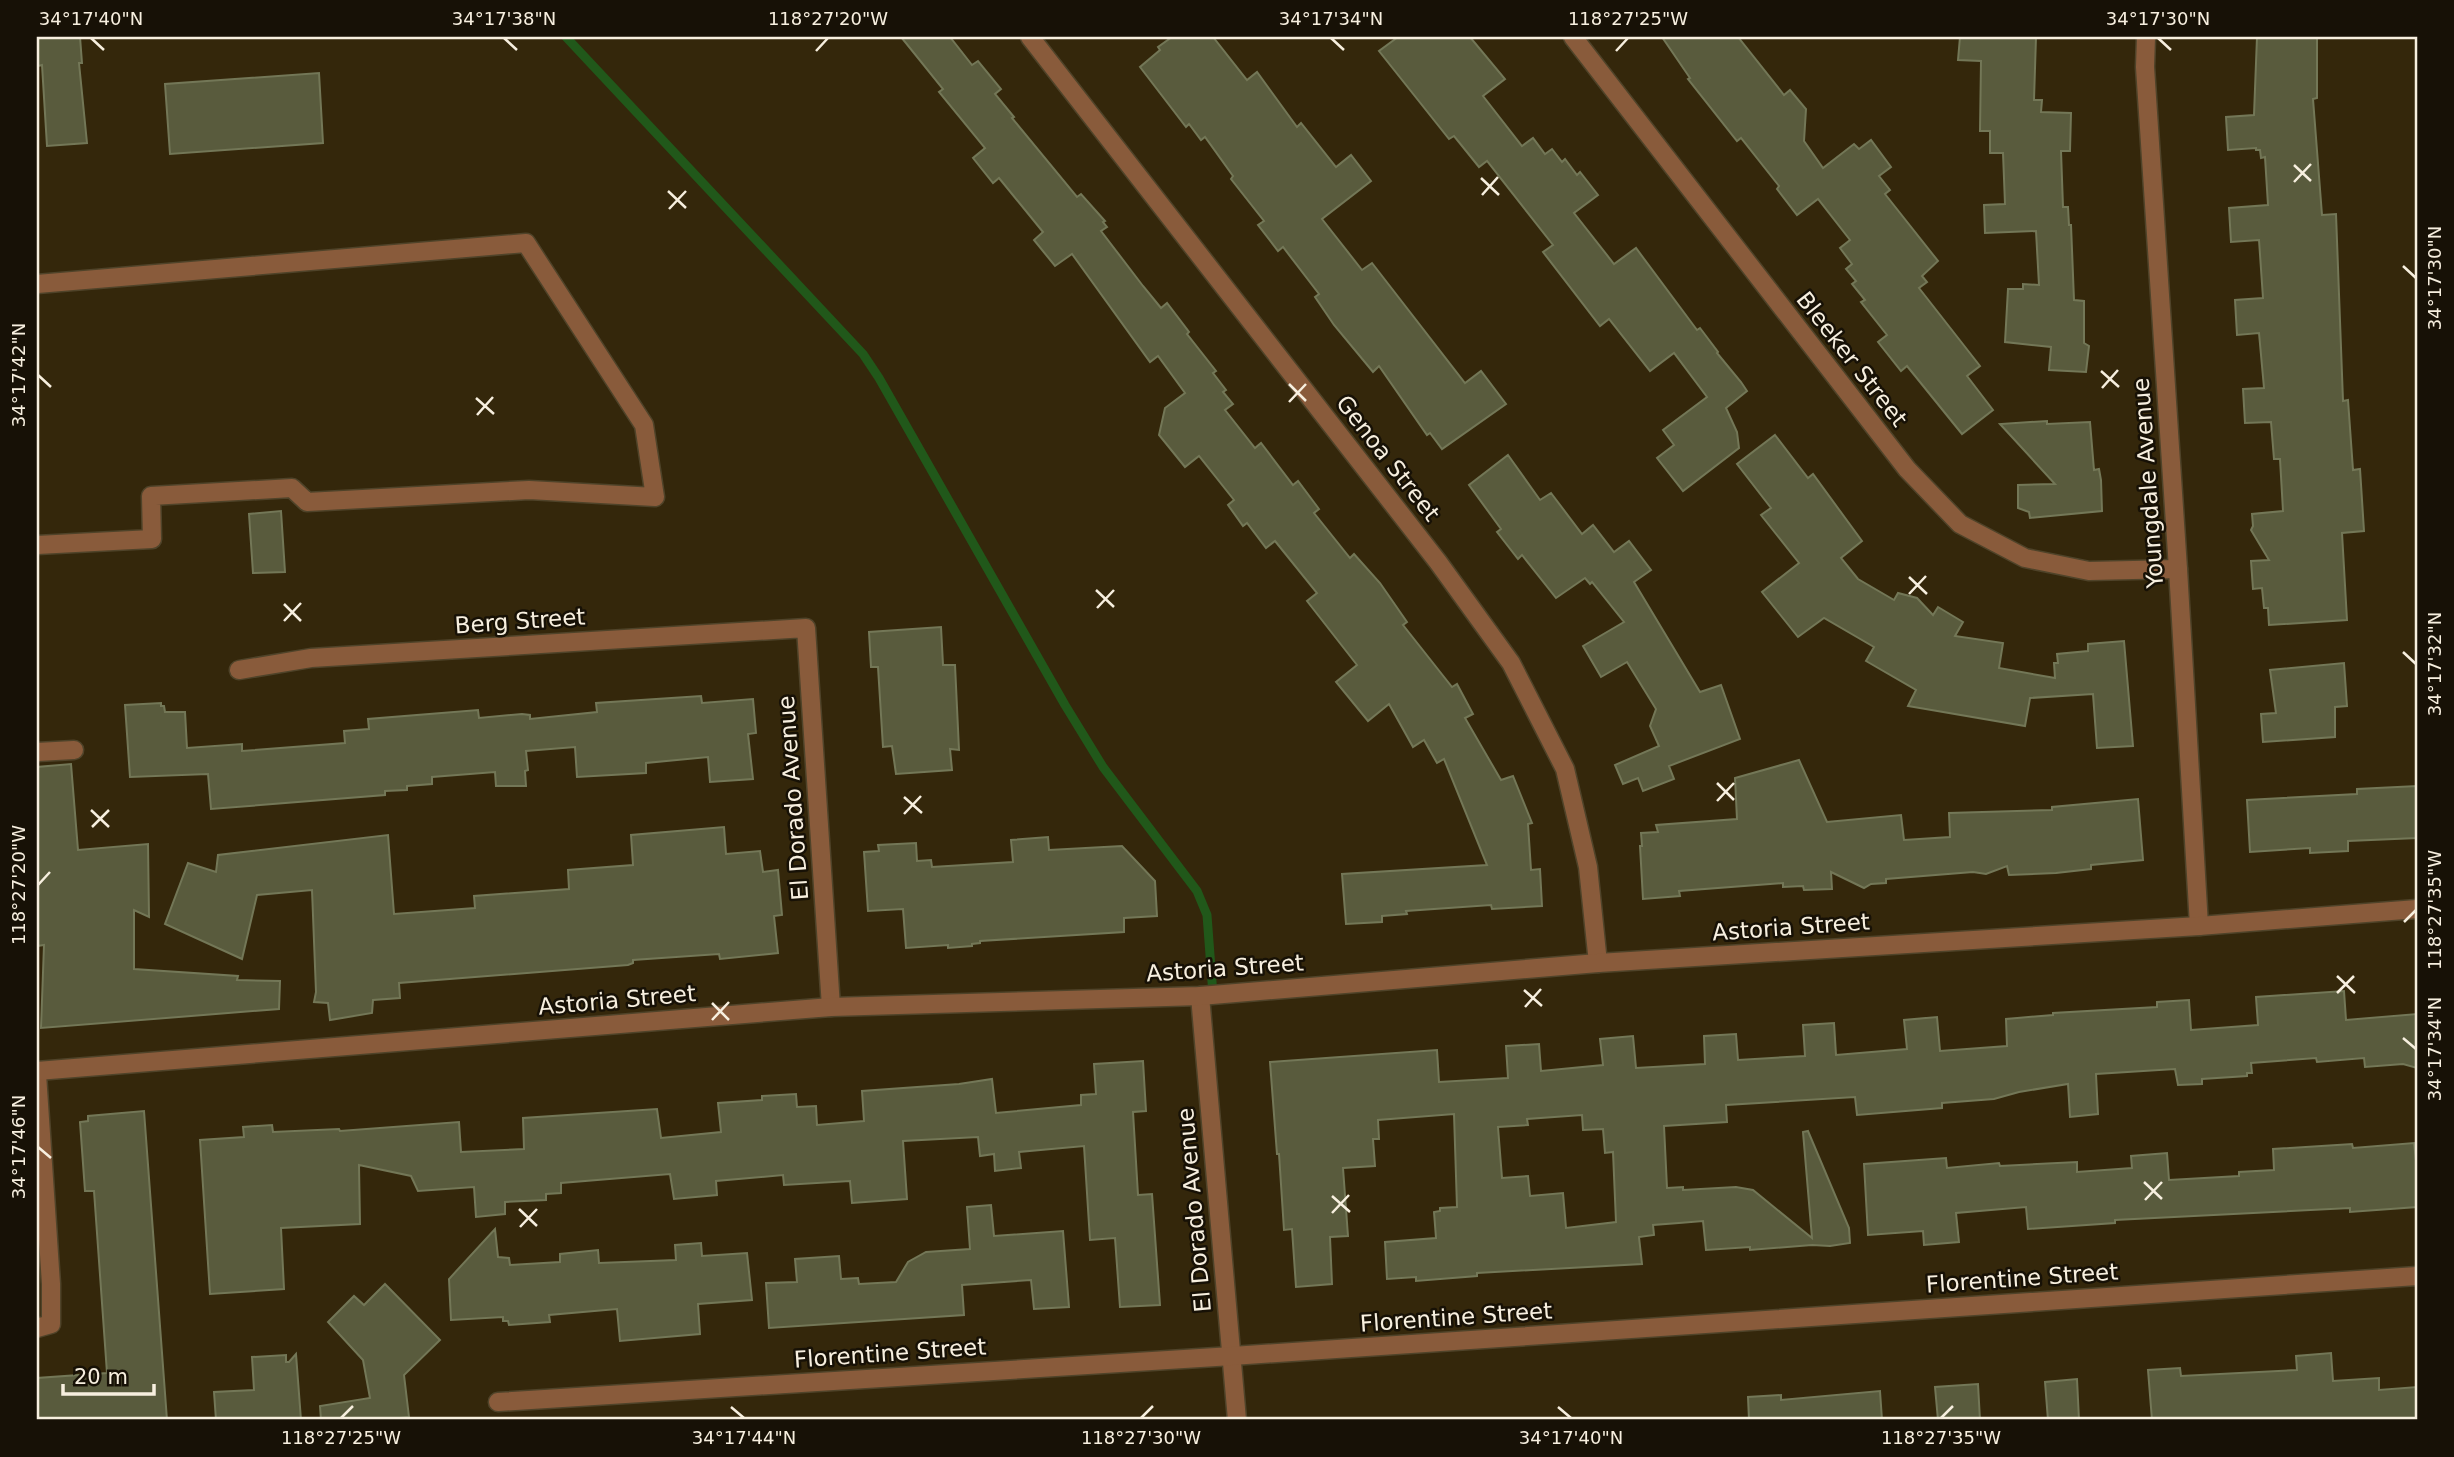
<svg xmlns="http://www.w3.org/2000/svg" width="2454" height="1457" viewBox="0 0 2454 1457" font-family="'DejaVu Sans',sans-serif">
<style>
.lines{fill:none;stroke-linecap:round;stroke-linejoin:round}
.stream{stroke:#21581a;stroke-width:9}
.building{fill:#595b3d;stroke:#737757;stroke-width:2;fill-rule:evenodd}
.lane-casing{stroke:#4f4329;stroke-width:21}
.street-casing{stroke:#4f4329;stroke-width:21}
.lane{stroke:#895b3b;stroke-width:18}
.street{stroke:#895b3b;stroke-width:18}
.ticks{fill:none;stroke:#f7efdf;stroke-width:2.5}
.labels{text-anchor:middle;stroke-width:5;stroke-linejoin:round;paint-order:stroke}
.street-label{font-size:23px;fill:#f7efdf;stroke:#171106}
.neatline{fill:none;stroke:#f7efdf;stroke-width:2.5}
.ticks-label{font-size:18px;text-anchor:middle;fill:#f7efdf}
</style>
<rect width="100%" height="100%" fill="#34270b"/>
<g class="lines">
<polyline class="stream" points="566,37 863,354 879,378 1065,705 1103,767 1197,891 1207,915 1213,995"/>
</g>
<g class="building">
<polygon points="37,37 80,37 82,63 79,63 87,143 47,146 42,65 38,66"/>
<polygon points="901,37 950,37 972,65 978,61 1001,89 995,94 1014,117 1012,118 1077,197 1081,194 1105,221 1103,222 1107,227 1101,231 1143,286 1161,308 1167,303 1189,332 1187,334 1216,371 1213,373 1226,390 1223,392 1233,404 1225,410 1255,448 1261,443 1293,485 1298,481 1319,509 1314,513 1350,558 1354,554 1380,583 1407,622 1403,625 1452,687 1457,684 1473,714 1465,718 1501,780 1513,776 1532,823 1528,824 1531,870 1540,869 1542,906 1492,909 1491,905 1406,911 1407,914 1382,916 1382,922 1346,924 1342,874 1487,865 1444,759 1437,763 1424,740 1413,747 1389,704 1368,721 1336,682 1357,665 1307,601 1317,593 1275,541 1266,548 1247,523 1243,526 1228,505 1234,500 1199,456 1185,467 1159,435 1165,408 1185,393 1158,356 1150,362 1072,254 1055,266 1034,240 1043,232 999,178 993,183 973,158 985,148 939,92 943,89"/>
<polygon points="1172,37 1213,37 1247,80 1257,72 1297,127 1301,123 1336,167 1351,155 1371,181 1322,219 1362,270 1372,263 1465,383 1481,371 1506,404 1442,449 1430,433 1427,435 1379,366 1373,372 1334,325 1315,297 1319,294 1283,247 1278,251 1258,225 1264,221 1231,179 1233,176 1205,137 1201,140 1189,124 1186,127 1140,67 1160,50 1158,47"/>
<polygon points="1398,37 1470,37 1505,79 1483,96 1522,146 1533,138 1545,154 1552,149 1562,162 1565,159 1577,175 1580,172 1598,195 1574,213 1614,264 1636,248 1697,330 1700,328 1718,352 1717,353 1741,382 1747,391 1726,408 1737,432 1739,448 1683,491 1657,458 1674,445 1663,430 1707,397 1674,353 1650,371 1609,319 1600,326 1543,252 1553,245 1487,161 1479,167 1454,136 1449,139 1379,51"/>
<polygon points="1662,37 1738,37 1784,95 1790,90 1806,109 1804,141 1823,168 1854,144 1859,149 1871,140 1891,167 1879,176 1890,190 1885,194 1938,261 1922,276 1927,282 1919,288 1980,366 1967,376 1993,410 1962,434 1907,366 1901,371 1878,342 1887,335 1861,302 1865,300 1852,284 1856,281 1846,269 1852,264 1840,248 1850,240 1818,199 1797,215 1777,189 1779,186 1741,138 1737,141 1688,79 1690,78"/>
<polygon points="1960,37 2036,37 2034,100 2042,100 2041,112 2071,113 2070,151 2061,151 2063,207 2068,207 2069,225 2071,225 2074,300 2084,301 2084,343 2089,346 2086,372 2049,370 2051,347 2005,342 2008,289 2023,289 2023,284 2039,285 2036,231 1985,233 1984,205 2005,204 2003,153 1990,153 1990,131 1980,131 1981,61 1958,60"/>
<polygon points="2257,37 2317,37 2317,98 2313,99 2322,215 2336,214 2343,401 2348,400 2353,470 2360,469 2364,531 2342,533 2347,620 2269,625 2268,608 2264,608 2262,588 2253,589 2251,561 2269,560 2251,530 2253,526 2252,514 2283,511 2280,459 2274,459 2271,422 2245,423 2243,389 2264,388 2259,333 2237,335 2235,300 2263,298 2259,240 2231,242 2229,208 2268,205 2265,157 2261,158 2260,150 2256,150 2256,148 2228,150 2226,117 2254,115"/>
<polygon points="319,73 323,143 170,154 165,84"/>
<polygon points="2047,421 2047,424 2090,422 2094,470 2099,469 2101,480 2102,511 2030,518 2029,512 2018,508 2018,485 2055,484 2000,424"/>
<polygon points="1775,435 1808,478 1813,474 1862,541 1841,558 1858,579 1894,600 1898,593 1917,598 1933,615 1938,607 1963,622 1955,636 2003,643 1999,668 2055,678 2054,663 2058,663 2057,654 2088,651 2088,644 2124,641 2133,746 2097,748 2093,694 2030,698 2025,726 1908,706 1916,690 1866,661 1874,647 1824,618 1798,637 1762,592 1799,563 1761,515 1771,508 1737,464"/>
<polygon points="1508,455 1540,500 1551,493 1582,534 1593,525 1614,552 1629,541 1651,570 1634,582 1700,692 1721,685 1740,739 1669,766 1674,779 1643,791 1638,778 1623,784 1615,765 1659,746 1650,726 1656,709 1627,662 1601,677 1583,646 1624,622 1592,582 1590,584 1585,578 1556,598 1522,555 1518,559 1497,532 1501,529 1469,485"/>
<polygon points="281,511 285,572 253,573 249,514"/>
<polygon points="941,627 943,665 955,665 959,750 950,749 952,770 896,774 892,746 883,747 878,667 871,667 869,632"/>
<polygon points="2344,663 2347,706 2335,707 2335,737 2263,742 2261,714 2276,713 2270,670"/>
<polygon points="701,696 702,703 753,699 756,733 748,734 753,779 710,782 708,757 646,763 646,773 577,777 575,747 526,751 528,770 525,771 526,786 496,786 495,772 432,777 432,784 407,786 407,790 385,791 385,795 211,809 208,774 130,777 125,705 161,703 161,706 164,706 165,712 185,712 187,748 242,744 242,751 345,743 344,731 369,729 368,719 478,710 479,718 522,714 530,715 530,719 597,712 596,703"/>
<polygon points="1799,760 1827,822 1901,815 1904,840 1950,837 1949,813 2052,810 2052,807 2138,799 2143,860 2091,865 2091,869 2056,873 2009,875 2007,866 1986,874 1973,872 1886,879 1886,883 1871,884 1864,888 1831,872 1832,889 1804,890 1803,886 1783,887 1783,883 1679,891 1680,896 1643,899 1640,846 1642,846 1641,833 1658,832 1656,825 1737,819 1735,778"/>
<polygon points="71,764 78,850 148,844 149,917 134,910 134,969 238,976 237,980 280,981 279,1009 41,1028 44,945 37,946 37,767"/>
<polygon points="2417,786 2417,838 2348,841 2348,851 2310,853 2310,848 2250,852 2247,800 2357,794 2357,789"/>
<polygon points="724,827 726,854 760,851 763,872 778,870 782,915 774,916 778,953 720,959 719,954 633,960 633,963 628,965 399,983 400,998 373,1000 372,1013 330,1020 328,1003 314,1002 316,992 312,890 257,895 242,959 165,924 188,863 216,872 218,855 388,835 394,914 475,908 474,896 569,889 568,870 633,865 631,835"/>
<polygon points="1048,837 1049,850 1122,846 1155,881 1157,916 1124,918 1124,932 980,941 980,943 972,944 972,946 948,948 948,945 906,948 903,909 868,911 864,852 879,851 878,845 916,843 917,861 931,860 932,867 1013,862 1011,840"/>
<path d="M2344 991 2346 1020 2417 1014V1068L2403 1064 2365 1067 2364 1058 2317 1062 2316 1058 2251 1063 2252 1073H2247V1076L2202 1079V1084L2178 1085 2175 1069 2096 1074 2098 1114 2070 1117 2068 1084 2019 1092 1994 1099 1942 1103V1108L1857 1115 1855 1097 1726 1105 1727 1122 1664 1126 1667 1188 1683 1187V1190L1736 1187 1753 1190 1812 1238 1803 1132 1808 1131 1849 1228 1850 1243 1830 1246 1812 1245 1750 1250V1247L1706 1250 1703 1221 1679 1223 1653 1225 1654 1235 1639 1237 1642 1264 1477 1273V1276L1416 1281V1277L1387 1279 1385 1242 1436 1238 1434 1212 1440 1211V1208L1457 1207 1454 1114 1378 1120 1379 1139H1373L1375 1166 1343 1168 1348 1236 1330 1237 1332 1284 1296 1287 1292 1229 1284 1230 1279 1154H1277L1270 1062 1437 1050 1439 1082 1508 1078 1506 1046 1539 1044 1541 1071 1603 1065 1600 1039 1633 1036 1636 1068 1705 1064 1704 1036 1736 1034 1738 1060 1805 1056 1803 1025 1834 1023 1836 1055 1907 1049 1904 1020 1937 1017 1940 1051 2007 1046 2006 1019 2053 1015V1013L2157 1007V1002L2189 1000 2191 1030 2258 1025 2256 997ZM1582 1115 1583 1130 1603 1129 1605 1153 1613 1152 1616 1222 1566 1228 1563 1193 1530 1196 1528 1176 1502 1178 1498 1127 1528 1125 1527 1119Z"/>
<polygon points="1143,1061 1146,1111 1133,1112 1138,1195 1152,1194 1160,1305 1120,1307 1115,1238 1090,1240 1084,1146 1019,1152 1021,1168 995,1171 994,1154 980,1156 978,1137 903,1141 907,1199 852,1203 850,1181 784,1185 783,1175 716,1181 717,1195 674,1199 670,1174 561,1183 561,1193 546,1194 546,1200 505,1202 505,1214 476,1217 474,1187 418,1191 411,1176 359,1165 360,1224 281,1228 284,1289 210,1294 200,1140 244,1137 243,1127 272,1125 273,1132 339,1129 340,1131 459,1122 461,1152 524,1149 523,1118 657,1109 661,1138 721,1132 718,1103 762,1100 762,1096 796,1094 797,1107 816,1106 817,1125 864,1121 862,1091 959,1084 992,1079 996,1113 1081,1105 1081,1095 1096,1094 1094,1064"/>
<polygon points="144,1111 167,1420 37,1420 37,1378 107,1373 94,1191 85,1191 80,1122 88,1121 88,1116"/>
<polygon points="2414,1143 2417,1169 2417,1207 2350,1212 2350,1208 2115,1220 2115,1223 2028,1229 2026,1207 1956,1213 1959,1242 1924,1245 1923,1231 1868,1235 1864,1164 1946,1158 1947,1168 1999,1163 2000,1166 2077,1162 2077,1172 2132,1168 2131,1156 2167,1153 2169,1180 2239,1176 2239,1172 2274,1170 2273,1149 2352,1144 2353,1148"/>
<polygon points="991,1205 994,1236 1063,1231 1069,1307 1034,1309 1031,1280 962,1285 964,1315 769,1328 766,1283 797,1282 795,1259 839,1256 841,1279 858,1278 859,1284 896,1282 908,1262 926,1252 970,1249 967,1207"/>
<polygon points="495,1229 498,1257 509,1258 510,1265 560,1262 560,1254 598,1250 599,1263 676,1260 675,1245 701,1243 702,1256 747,1253 752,1300 698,1304 700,1334 620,1341 617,1309 549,1315 550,1322 509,1325 508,1321 503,1321 503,1317 451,1320 449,1279"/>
<polygon points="385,1284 440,1340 404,1375 409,1417 380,1420 321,1420 320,1406 370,1398 363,1360 328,1322 354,1296 364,1305"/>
<polygon points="2331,1353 2333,1381 2379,1378 2379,1390 2417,1387 2417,1420 2152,1420 2148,1370 2180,1368 2181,1376 2297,1370 2296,1356"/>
<polygon points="296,1354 301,1420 216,1420 214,1392 254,1390 252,1357 286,1355 286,1362 289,1362"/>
<polygon points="2077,1379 2079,1420 2048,1420 2045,1382"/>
<polygon points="1978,1384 1980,1420 1938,1420 1935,1387"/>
<polygon points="1880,1391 1882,1420 1749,1420 1748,1397 1781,1395 1781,1400"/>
</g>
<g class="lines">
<defs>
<g id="lane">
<polyline points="37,752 74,750"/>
<polyline points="37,1074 51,1284 51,1324 37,1328"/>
</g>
<g id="street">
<polyline points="1030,37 1438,562 1511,663 1565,769 1588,867 1598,963"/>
<polyline points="1573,37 1907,469 1960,524 2025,558 2089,571 2178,569"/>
<polyline points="2146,37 2145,67 2178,569 2199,926"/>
<polyline points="37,284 526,243 644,425 655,497 529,490 307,502 292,488 151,496 152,539 37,545"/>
<polyline points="239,670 311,658 806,628 831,1007"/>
<polyline points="1200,996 1237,1420"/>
<polyline points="37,1071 831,1007 1200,996 1598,963 2199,926 2417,909"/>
<polyline points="498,1402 1232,1356 2417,1276"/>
</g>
</defs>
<use href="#lane" class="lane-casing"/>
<use href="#street" class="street-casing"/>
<use href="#lane" class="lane"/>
<use href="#street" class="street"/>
</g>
<path class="ticks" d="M91 38 104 50M504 38 517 50M1331 38 1344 50M2158 38 2171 50M816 51 828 38M1616 51 1628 38M2294 165 2311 181M1481 178 1499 195M2294 182 2311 164M668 191 686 208M1482 195 1498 177M669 209 686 191M2403 266 2416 278M2101 371 2119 387M38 375 51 387M1289 384 1306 401M2102 388 2118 370M476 398 494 414M1289 402 1306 384M477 415 493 397M1909 577 1927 594M1096 590 1114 607M1909 594 1926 576M284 604 301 621M1097 608 1114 590M284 621 301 603M2403 652 2416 664M1717 783 1734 800M904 797 922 813M1717 801 1734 783M91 810 109 827M904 814 921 796M92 827 109 810M38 885 50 872M2404 922 2416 910M2337 976 2355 993M1524 990 1542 1006M2337 993 2354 976M712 1003 729 1020M1525 1007 1541 989M712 1020 729 1002M2403 1038 2416 1049M38 1147 51 1158M2144 1182 2162 1199M1332 1196 1350 1212M2145 1200 2162 1182M519 1209 537 1226M1332 1213 1349 1195M520 1227 537 1209M731 1407 744 1418M1558 1407 1571 1418M341 1418 353 1406M1141 1418 1153 1406M1941 1418 1953 1406"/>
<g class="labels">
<g class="street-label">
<text transform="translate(1852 359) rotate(52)" y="8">Bleeker Street</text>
<text transform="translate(1388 458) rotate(52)" y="8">Genoa Street</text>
<text transform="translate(2148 483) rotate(-94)" y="8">Youngdale Avenue</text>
<text transform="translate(520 621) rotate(-4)" y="8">Berg Street</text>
<text transform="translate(793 798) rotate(-94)" y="8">El Dorado Avenue</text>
<text transform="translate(1791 927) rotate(-4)" y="8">Astoria Street</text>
<text transform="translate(1225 968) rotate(-4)" y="8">Astoria Street</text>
<text transform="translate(617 1000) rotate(-5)" y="8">Astoria Street</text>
<text transform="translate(1194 1210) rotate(-95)" y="8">El Dorado Avenue</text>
<text transform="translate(2022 1278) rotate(-4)" y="8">Florentine Street</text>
<text transform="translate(1456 1317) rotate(-4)" y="8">Florentine Street</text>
<text transform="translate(890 1353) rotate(-4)" y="8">Florentine Street</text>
</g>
</g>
<rect width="2454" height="1457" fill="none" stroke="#171106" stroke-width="77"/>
<path d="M63 1384v10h91v-10" fill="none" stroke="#f7efdf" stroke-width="3.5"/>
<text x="74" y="1384" font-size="21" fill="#f7efdf" stroke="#171106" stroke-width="5" paint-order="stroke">20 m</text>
<rect x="38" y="38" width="2378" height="1380" class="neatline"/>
<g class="ticks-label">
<text x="91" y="25">34°17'40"N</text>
<text x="504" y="25">34°17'38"N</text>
<text x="828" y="25">118°27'20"W</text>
<text x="1331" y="25">34°17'34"N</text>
<text x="1628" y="25">118°27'25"W</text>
<text x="2158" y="25">34°17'30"N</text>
<text transform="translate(2435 278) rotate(-90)" y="6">34°17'30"N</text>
<text transform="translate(19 375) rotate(-90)" y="6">34°17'42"N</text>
<text transform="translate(2435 664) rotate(-90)" y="6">34°17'32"N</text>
<text transform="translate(19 885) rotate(-90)" y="6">118°27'20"W</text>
<text transform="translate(2435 910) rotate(-90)" y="6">118°27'35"W</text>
<text transform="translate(2435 1049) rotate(-90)" y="6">34°17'34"N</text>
<text transform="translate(19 1147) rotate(-90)" y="6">34°17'46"N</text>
<text x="341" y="1444">118°27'25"W</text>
<text x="744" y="1444">34°17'44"N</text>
<text x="1141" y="1444">118°27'30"W</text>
<text x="1571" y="1444">34°17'40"N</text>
<text x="1941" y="1444">118°27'35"W</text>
</g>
</svg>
